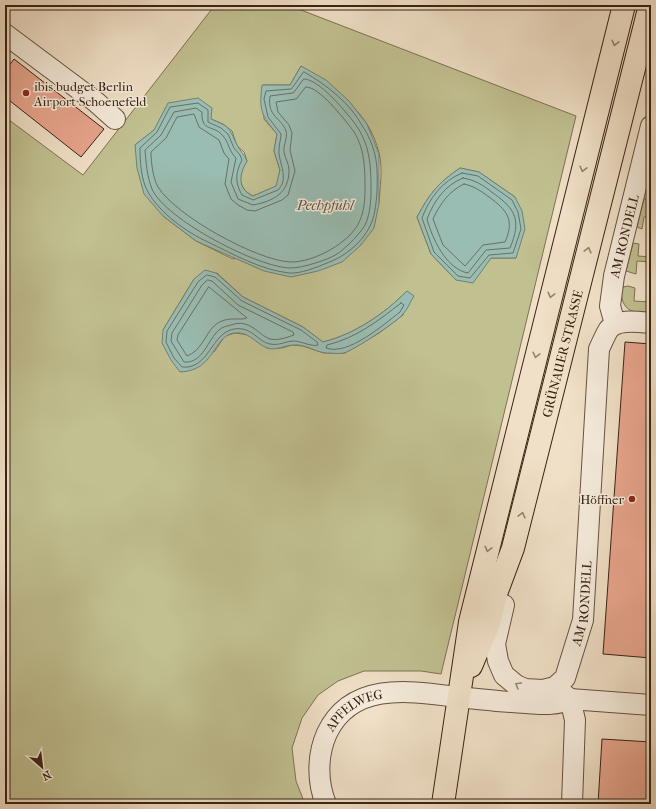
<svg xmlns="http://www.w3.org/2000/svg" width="656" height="809" viewBox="0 0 656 809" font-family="'IM FELL French Canon',serif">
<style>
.green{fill:#c1c091;stroke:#7d7252;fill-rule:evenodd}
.water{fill:#9abdb3;stroke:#737f73}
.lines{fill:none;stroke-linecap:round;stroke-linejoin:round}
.shore{stroke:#6a7064;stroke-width:1}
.building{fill:#e7a58d;stroke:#392314}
.minor-casing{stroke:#675241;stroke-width:22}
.major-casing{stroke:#392314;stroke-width:24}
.minor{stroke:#f5ebdb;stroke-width:20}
.major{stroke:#f0e0c7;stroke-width:22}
.oneway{stroke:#94826e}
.oneway2{stroke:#978778}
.poi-dot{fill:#8f2418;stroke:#f5ebdb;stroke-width:1.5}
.labels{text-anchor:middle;stroke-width:3;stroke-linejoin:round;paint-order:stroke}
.poi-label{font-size:13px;fill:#392314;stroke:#f5ebdb;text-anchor:start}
.street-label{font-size:13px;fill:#392314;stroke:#f5ebdb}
.water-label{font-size:14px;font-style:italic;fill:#565144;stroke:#f5ebdb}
</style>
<rect width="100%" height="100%" fill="#f0e0c7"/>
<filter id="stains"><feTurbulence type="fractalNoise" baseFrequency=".005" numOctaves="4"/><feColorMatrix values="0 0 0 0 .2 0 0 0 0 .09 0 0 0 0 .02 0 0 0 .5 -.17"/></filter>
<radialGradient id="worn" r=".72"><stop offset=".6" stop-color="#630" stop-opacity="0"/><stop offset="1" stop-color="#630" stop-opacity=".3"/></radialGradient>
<g class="green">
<path d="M215 5H288L576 116 441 674 421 671H364L338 681 318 695 302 718 292 748 296 781 305 804H5V117L83 175ZM301 66C334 90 369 110 379 153 383 169 380 187 379 203L233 259 196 241 163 216 135 145 154 130 211 119 223 124 232 131 237 146 244 152 247 161C238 174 237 188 253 196L277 186 280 170 274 151 277 134 264 119 263 85H290ZM460 168 479 172 515 197 516 258H491L456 280 431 254 417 217C430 193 438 183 460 168ZM217 273 243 297 303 327 323 342C355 334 384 314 407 291L403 315 379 333 345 353H324L303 346 292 345 282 348H267L250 335 235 333 225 336 214 352 163 330 194 279Z"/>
<polygon points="644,199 648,199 647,211 651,212 651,217 644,217 642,229 637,227"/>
<polygon points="633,243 639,244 638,256 651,257 651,262 637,261 636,274 626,271"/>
<path d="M628 286 635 288 634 301 651 302V312C645 312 637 313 632 311 623 308 619 295 623 287Z"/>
</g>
<g class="water">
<path d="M301 66 326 80 349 101 367 124 379 154V203L374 228 360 246 342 262 318 271 291 277 264 271 196 241 163 216 144 194 137 168 135 145 154 130 168 103 198 98 212 108 211 119C231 128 228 126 237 145 240 151 244 154 247 161 239 174 237 189 253 196L276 186 280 170 274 151 277 134C261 115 259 110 262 85H290Z"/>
<path d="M460 168 479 172 515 197 522 211 525 229 516 258H491L473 283 456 280 431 254 417 217C430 193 438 183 460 168Z"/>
<path d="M205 270 216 273 243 297 303 327 323 342C355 334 384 314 407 291L414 296C410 302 408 309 403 314 397 322 354 350 344 353 339 354 331 353 326 353 315 352 305 344 294 345 285 345 276 351 267 348 255 343 249 331 234 333 213 336 215 371 180 372L171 360 162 343 163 330 194 279Z"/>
</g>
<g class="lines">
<g class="shore">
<path d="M304 72C327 85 350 103 363 127 368 134 373 146 375 155 379 171 378 212 370 226 362 243 344 257 327 263 317 267 301 274 289 273 261 270 233 254 208 242 186 232 160 213 148 192 141 180 140 161 140 148L157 132 170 107 198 103 208 110V122L221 128 228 134 234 148 240 155 242 160C235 173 235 183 242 195L253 200 278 190C290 178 278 162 279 150 279 144 281 139 281 134L268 117 264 99 266 91 291 89Z"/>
<path d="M304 79C319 79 344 110 353 121 370 143 371 164 371 190 371 201 370 213 366 223 363 231 345 249 337 254 328 260 302 268 291 268 258 268 165 219 152 189 147 177 146 162 145 150L161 135 174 112 196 108 202 112C201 133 214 124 223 136 229 142 228 150 236 158L231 182 238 199 253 205C274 201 289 193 289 170 289 164 285 158 284 152 283 145 288 138 286 131 281 117 267 117 270 96L293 93Z"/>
<path d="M306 87C320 87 343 118 352 129 365 147 365 169 365 190 365 200 364 211 360 220 352 242 313 263 290 262 256 260 176 216 158 187 153 178 151 162 151 152L166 138 177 117 194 114 199 127 219 140 224 153 229 159 225 184 231 199 238 205 247 210 255 211 282 200 288 195 295 171 290 150 292 133 289 125 278 112 276 102 296 99Z"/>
<path d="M462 173 478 176 512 200 518 212 521 229 513 253 489 255 470 278 458 276 434 252 422 218C429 199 442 181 462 173Z"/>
<path d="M463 178C475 180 483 185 493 193 517 210 521 221 510 248L486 250 468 273C446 269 432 238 427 219 434 201 445 185 463 178Z"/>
<path d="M464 184C474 186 481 191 489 197 507 210 515 220 505 242L483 245 465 266 443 245 433 219C440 204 449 191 464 184Z"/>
<path d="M207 275 215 277 242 301 301 330 317 342 318 345C311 347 301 341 294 341 286 341 279 346 270 344 258 342 252 326 234 329 211 333 209 370 182 367L174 358 166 342 167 331 198 282Z"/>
<path d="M208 280 212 281 238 305 293 332 294 335C288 337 278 341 270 339 258 335 250 318 231 325 227 326 222 327 219 330 208 339 203 364 184 362L171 341 172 333 202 285Z"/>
<path d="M209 287 247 318C239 321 226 315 214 326 205 335 201 351 187 356L177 340 178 335Z"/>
<path d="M401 303 404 305 400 312C383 325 348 356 326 348L327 345C356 338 378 321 401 303Z"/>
</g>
</g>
<g class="building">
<polygon points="14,59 104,129 81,157 5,97 5,71"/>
<polygon points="625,342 651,344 651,658 603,654"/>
<polygon points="602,739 651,742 651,804 598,804"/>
</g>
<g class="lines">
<defs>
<g id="minor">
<polyline points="5,34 96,102 115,119"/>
<path id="s1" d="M615 324 610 306 614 276 651 126"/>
<path id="s2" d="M504 605 495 644 498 661 504 675 516 685 525 689 543 690 555 687 565 678 583 620 599 349C602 343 605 335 609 329 618 318 639 322 651 323"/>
<polyline points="560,691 570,699 575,720 572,804"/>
<path id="s3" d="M326 804C317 782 317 755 327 733 352 681 410 691 457 697 480 699 503 702 526 703 543 704 555 706 570 699L651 705"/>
</g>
<g id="major">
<path id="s4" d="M471 666 488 626 497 591 513 548 650 5"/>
<polyline points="443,804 470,622 624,5"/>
</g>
</defs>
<use href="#minor" class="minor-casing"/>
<use href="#major" class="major-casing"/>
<use href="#minor" class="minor"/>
<use href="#major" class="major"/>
</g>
<defs><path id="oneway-chevron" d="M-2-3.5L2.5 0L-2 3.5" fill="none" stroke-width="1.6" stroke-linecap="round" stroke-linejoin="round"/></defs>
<g class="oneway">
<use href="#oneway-chevron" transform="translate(615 43) rotate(104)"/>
<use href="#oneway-chevron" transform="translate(583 169) rotate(104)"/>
<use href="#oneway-chevron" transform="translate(588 250) rotate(-76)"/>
<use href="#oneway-chevron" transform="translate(551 295) rotate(104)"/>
<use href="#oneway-chevron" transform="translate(536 355) rotate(104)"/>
<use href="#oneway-chevron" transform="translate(522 515) rotate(-76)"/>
<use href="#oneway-chevron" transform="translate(488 549) rotate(104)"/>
</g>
<use class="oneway2" href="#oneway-chevron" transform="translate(518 685) rotate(-150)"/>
<g class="poi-dot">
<circle cx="26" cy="93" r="4"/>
<circle cx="632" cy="499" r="4"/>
</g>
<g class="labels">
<g class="poi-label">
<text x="34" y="91">ibis budget Berlin<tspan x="34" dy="15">Airport Schoenefeld</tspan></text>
<text x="624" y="504" text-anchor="end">Höffner</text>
</g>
<g class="street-label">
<text dy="5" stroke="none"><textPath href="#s1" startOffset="90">AM RONDELL</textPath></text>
<text dy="5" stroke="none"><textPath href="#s4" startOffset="326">GRÜNAUER STRASSE</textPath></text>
<text dy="5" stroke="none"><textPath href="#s2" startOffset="219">AM RONDELL</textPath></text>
<text dy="5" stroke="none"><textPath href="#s3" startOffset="110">APFELWEG</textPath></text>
</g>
<g class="water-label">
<text x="325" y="210">Pechpfuhl</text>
</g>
</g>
<rect width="656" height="809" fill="none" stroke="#f0e0c7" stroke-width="20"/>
<rect x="6" y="6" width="644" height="797" fill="none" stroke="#392314" stroke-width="2"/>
<rect x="10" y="10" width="636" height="789" fill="none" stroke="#392314"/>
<g transform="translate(42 767) rotate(152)" stroke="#f5ebdb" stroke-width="3" paint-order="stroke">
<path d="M0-3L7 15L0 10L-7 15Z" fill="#392314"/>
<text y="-6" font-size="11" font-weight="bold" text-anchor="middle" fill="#392314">N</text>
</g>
<rect width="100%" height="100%" filter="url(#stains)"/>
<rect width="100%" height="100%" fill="url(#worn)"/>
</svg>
